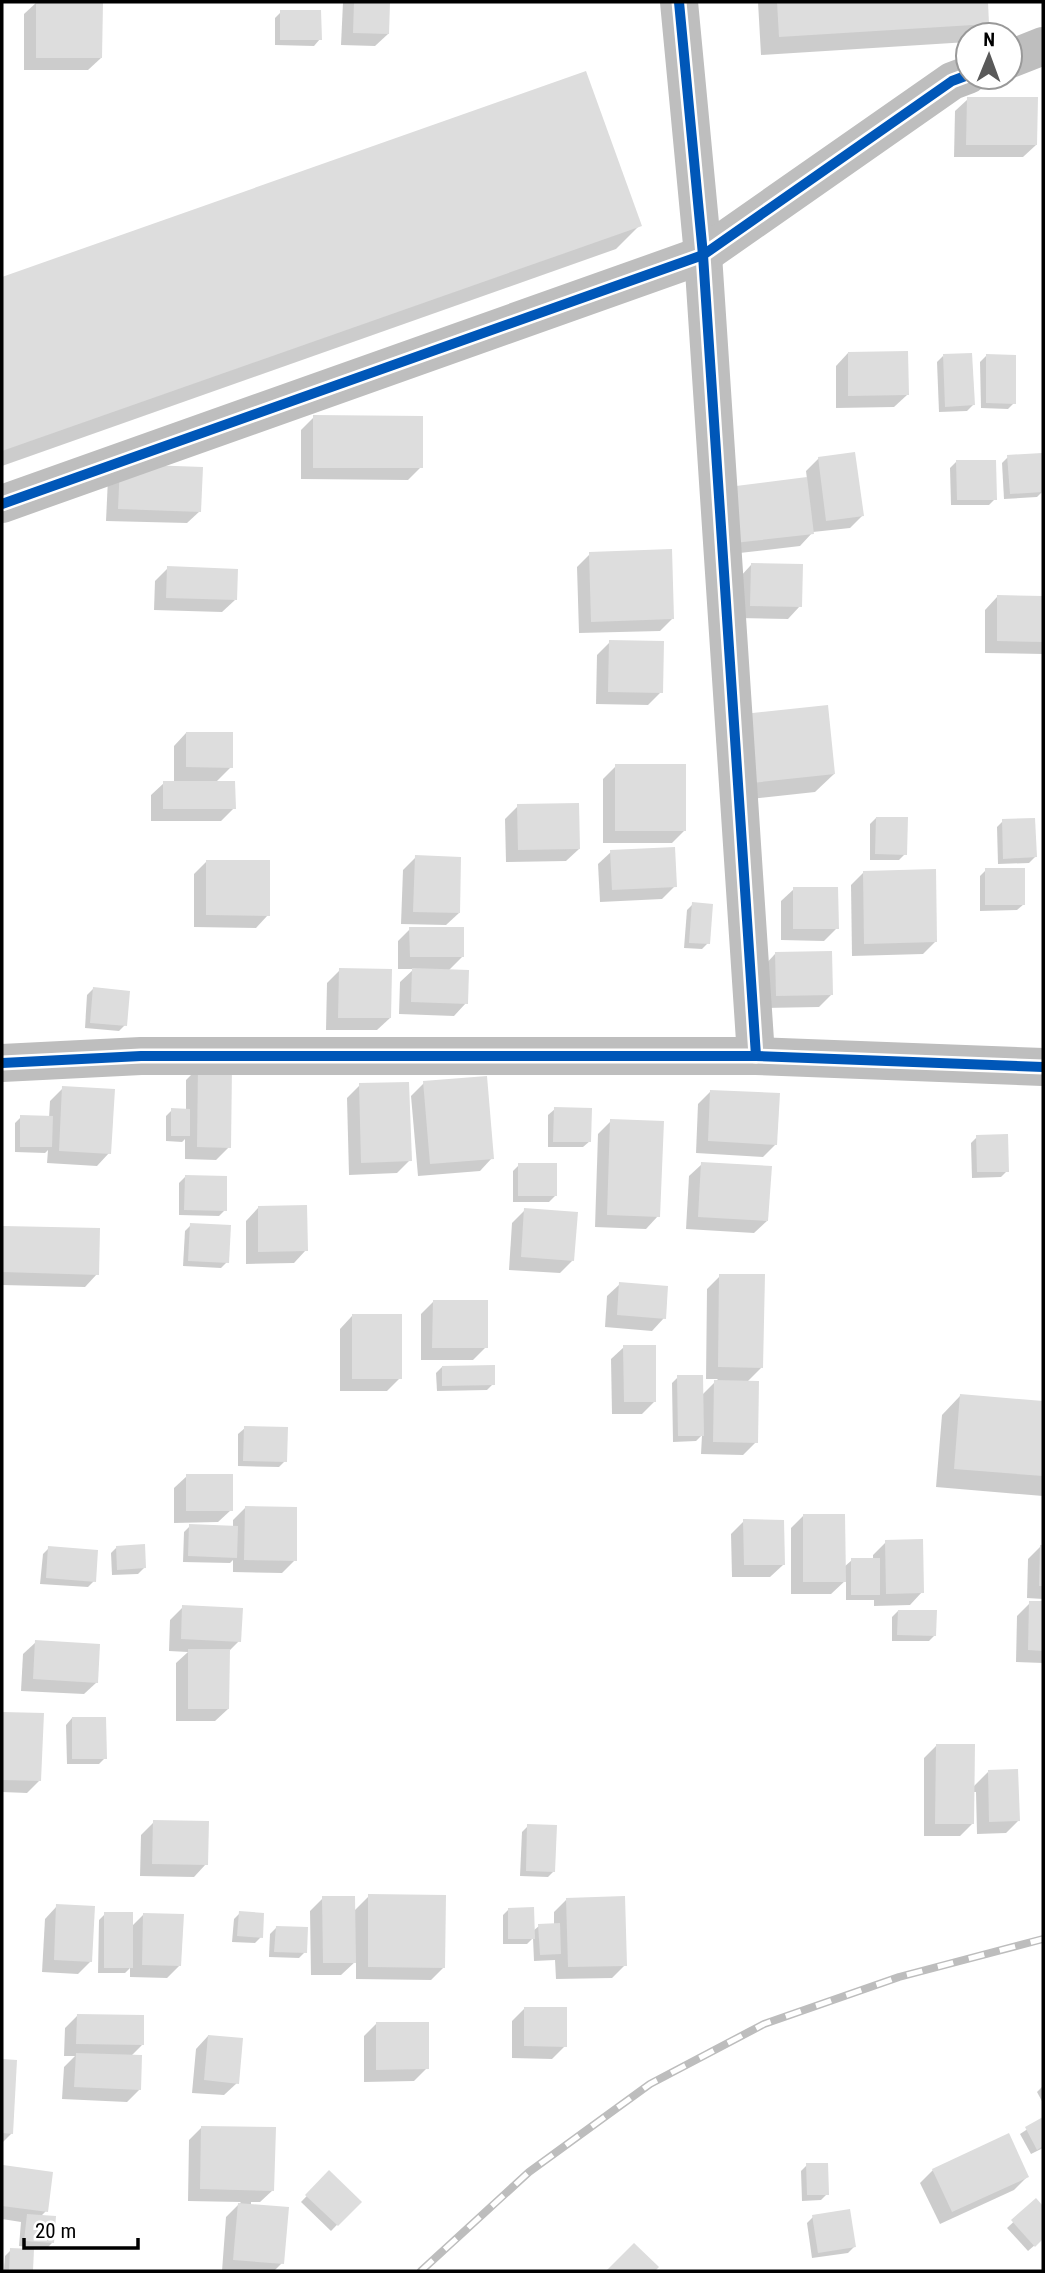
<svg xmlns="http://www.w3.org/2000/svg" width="1045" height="2273" viewBox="0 0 1045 2273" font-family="'Roboto Condensed',sans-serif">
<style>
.shadow{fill:#0003}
.building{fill:#ddd}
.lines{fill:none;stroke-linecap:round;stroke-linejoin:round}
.street{stroke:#bebebe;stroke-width:38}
.rail-casing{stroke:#bdbdbd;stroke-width:8}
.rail{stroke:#fff;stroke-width:5;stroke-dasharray:16;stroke-linecap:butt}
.cycleway-casing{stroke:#fff;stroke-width:15}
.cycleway{stroke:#0057b8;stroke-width:10}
</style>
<rect width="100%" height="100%" fill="#fff"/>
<g class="shadow">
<polygon points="37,2 101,2 101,58 88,70 24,70 24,14"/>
<polygon points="343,2 389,2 388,34 375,46 341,45"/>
<polygon points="758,2 986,2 988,23 976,35 968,35 968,42 761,55"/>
<polygon points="281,12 320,39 314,46 275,45 275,18"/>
<polygon points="585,73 640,225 616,249 2,466 2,279"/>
<polygon points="968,99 1036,145 1023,157 954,157 955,111"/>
<polygon points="848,353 907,395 894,407 836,408 836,366"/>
<polygon points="943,356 973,405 967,411 939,412 937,362"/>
<polygon points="986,356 1014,403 1008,409 981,408 980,362"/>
<polygon points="314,417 421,467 408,480 301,479 301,430"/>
<polygon points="1040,454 1043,491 1037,497 1004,499 1002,463 1008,457"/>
<polygon points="819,458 863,515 850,528 813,532 800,546 722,555 807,479 806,471"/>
<polygon points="956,462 995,499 989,505 951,505 950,468"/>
<polygon points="108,478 200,511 187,523 106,521"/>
<polygon points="590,554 672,619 660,631 579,633 577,567"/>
<polygon points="751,565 800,606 788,619 738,618 739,578"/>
<polygon points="168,568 235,600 222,612 154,610 155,581"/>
<polygon points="997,597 1043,597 1043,654 985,653 985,610"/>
<polygon points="610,642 661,692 648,705 596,704 597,655"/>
<polygon points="186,733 231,767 215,783 234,808 221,821 151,821 151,795 164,783 174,783 174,746"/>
<polygon points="716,736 834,774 815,792 724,802"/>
<polygon points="616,766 685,830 672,843 603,843 603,779"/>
<polygon points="518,806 579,849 566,861 506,862 505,819"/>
<polygon points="876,818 905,854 899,860 870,860 870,824"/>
<polygon points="1003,821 1035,857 1029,863 998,864 997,827"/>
<polygon points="611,852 675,886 662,899 600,902 598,864"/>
<polygon points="416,857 459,913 446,925 401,924 403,870"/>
<polygon points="207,861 268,915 256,928 194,927 194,874"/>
<polygon points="986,870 1024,904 1017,910 980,911 980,876"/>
<polygon points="864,872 935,942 923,954 852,956 851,885"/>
<polygon points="794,889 837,928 824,941 781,940 781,901"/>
<polygon points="693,904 708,943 702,949 684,948 687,910"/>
<polygon points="410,929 463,956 448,971 466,1003 454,1016 399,1014 400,982 414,969 398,969 398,941"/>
<polygon points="775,954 832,994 819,1007 764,1008 763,967"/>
<polygon points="340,970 390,1018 377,1030 326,1030 327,983"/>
<polygon points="93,989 125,1025 119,1031 85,1028 87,995"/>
<polygon points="199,1067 229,1147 216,1160 185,1159 185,1139 182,1142 166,1141 166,1116 172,1110 186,1110 186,1080"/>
<polygon points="424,1083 492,1158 480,1171 418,1176 411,1096"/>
<polygon points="360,1085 410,1160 397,1173 349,1175 347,1098"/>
<polygon points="63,1088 109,1153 97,1166 47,1163 48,1150 45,1153 15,1152 15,1123 21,1117 49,1118 50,1101"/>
<polygon points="711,1091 776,1144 763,1157 696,1153 698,1104"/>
<polygon points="555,1109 590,1141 583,1147 548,1147 548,1115"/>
<polygon points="611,1121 658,1216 646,1229 595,1227 598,1134"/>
<polygon points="977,1137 1007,1171 1001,1177 972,1178 971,1143"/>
<polygon points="702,1164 767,1221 754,1233 686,1229 689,1176"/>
<polygon points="519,1165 555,1196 549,1202 513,1202 513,1171"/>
<polygon points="185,1177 225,1210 219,1216 179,1215 179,1183"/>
<polygon points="258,1208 306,1250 294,1263 246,1264 246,1221"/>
<polygon points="525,1210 573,1260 560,1273 509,1270 512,1223"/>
<polygon points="191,1225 227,1262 221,1268 183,1266 185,1231"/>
<polygon points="4,1228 97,1274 85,1287 2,1285 2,1229"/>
<polygon points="720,1276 762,1367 746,1383 756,1442 743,1455 701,1454 702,1435 696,1441 673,1442 672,1383 678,1377 701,1396 718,1379 706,1379 707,1289"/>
<polygon points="620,1284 664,1318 652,1331 605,1327 607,1296"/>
<polygon points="433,1302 486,1347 473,1360 421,1360 421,1314"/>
<polygon points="352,1316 400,1378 387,1391 340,1391 340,1329"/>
<polygon points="624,1347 655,1401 642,1414 612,1414 611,1359"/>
<polygon points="442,1367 493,1384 487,1390 437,1391 436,1373"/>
<polygon points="960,1396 1043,1403 1043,1496 936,1487 942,1415"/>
<polygon points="245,1428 285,1461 279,1467 238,1466 238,1434"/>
<polygon points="187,1476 231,1510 218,1522 174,1523 174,1488"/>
<polygon points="246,1507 295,1560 282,1573 233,1572 233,1560 230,1563 183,1562 184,1532 190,1526 233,1527 233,1520"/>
<polygon points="804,1515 844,1567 852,1560 873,1559 873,1555 886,1542 922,1592 910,1605 874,1606 874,1600 846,1600 846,1580 831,1594 791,1594 791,1528"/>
<polygon points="744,1521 783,1565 770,1577 732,1577 731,1534"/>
<polygon points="117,1547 144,1568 138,1574 112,1575 111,1553"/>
<polygon points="1040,1547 1043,1547 1043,1599 1027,1598 1028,1559"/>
<polygon points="49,1548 94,1581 88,1587 40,1584 43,1554"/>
<polygon points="1030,1603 1043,1603 1043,1663 1016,1662 1017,1616"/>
<polygon points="183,1607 239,1641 228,1652 228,1709 215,1721 176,1721 176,1663 188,1652 169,1651 170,1620"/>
<polygon points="898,1611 935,1635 929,1641 892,1641 892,1617"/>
<polygon points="36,1642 97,1682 84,1694 21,1691 23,1654"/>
<polygon points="2,1713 42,1715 40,1780 27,1793 2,1792"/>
<polygon points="72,1718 105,1758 99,1764 67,1764 66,1725"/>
<polygon points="936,1746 973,1787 988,1772 1018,1821 1006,1833 977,1834 976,1792 973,1792 972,1824 960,1836 924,1836 924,1758"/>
<polygon points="154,1822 206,1864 194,1877 140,1876 141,1835"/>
<polygon points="528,1826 554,1871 548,1877 520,1876 522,1832"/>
<polygon points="369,1896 444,1967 431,1980 356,1979 356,1961 341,1975 311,1975 310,1911 323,1898 353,1912"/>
<polygon points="566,1900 625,1965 612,1978 556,1979 555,1960 534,1961 533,1938 527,1944 503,1944 503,1915 509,1909 533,1931 539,1926 554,1925 554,1912"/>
<polygon points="57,1906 91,1961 78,1974 42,1972 45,1919"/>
<polygon points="240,1913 261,1937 255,1943 232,1942 234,1919"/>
<polygon points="105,1914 131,1927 144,1914 180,1965 167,1978 130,1977 130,1968 125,1973 98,1973 99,1920"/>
<polygon points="276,1928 305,1952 299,1958 269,1957 270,1934"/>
<polygon points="525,2008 565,2046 552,2059 512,2058 512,2021"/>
<polygon points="77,2016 142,2045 130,2057 140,2089 127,2102 62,2099 64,2067 75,2056 64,2056 65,2028"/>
<polygon points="377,2023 427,2068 414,2081 364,2082 364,2036"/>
<polygon points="208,2036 237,2083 224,2095 192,2093 196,2049"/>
<polygon points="2,2061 15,2061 12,2133 2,2143"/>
<polygon points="1043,2086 1043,2103 1037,2092"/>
<polygon points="1043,2119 1043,2148 1031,2154 1020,2134"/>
<polygon points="202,2127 273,2190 260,2202 251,2202 251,2205 282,2263 274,2271 222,2271 226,2217 241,2202 188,2201 189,2140"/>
<polygon points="807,2165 827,2194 821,2200 802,2201 801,2171"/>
<polygon points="4,2167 46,2211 40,2217 52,2243 46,2249 19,2246 21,2222 2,2219 2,2169"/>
<polygon points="933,2170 1027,2177 1014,2190 940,2224 920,2183"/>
<polygon points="329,2173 359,2202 331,2231 301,2202"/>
<polygon points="1036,2201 1043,2209 1043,2238 1028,2251 1007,2228"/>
<polygon points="813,2217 854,2247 848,2253 812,2258 807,2223"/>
<polygon points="11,2250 32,2251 32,2271 4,2271 5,2256"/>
</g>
<g class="building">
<polygon points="36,2 103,2 102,58 36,58"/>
<polygon points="354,2 390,2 389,34 353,33"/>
<polygon points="777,2 988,2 989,24 779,37"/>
<polygon points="280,10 321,10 322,40 280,40"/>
<polygon points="586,71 642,226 2,451 2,277"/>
<polygon points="967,97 1038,97 1037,145 966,145"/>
<polygon points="908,351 909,395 848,396 848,352"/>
<polygon points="972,353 975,405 945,407 943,354"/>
<polygon points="986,354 1016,355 1016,404 986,403"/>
<polygon points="313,415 423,416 423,468 313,468"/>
<polygon points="855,452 864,516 826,521 818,457"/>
<polygon points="1042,453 1043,492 1010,494 1007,455"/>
<polygon points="956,460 996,460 997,500 957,500"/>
<polygon points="120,464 203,467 201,512 118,509"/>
<polygon points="807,477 814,534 734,543 728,487"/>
<polygon points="672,549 674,619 591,622 589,552"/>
<polygon points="751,563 803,564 802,607 750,606"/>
<polygon points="167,566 238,569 237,600 166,598"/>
<polygon points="997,595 1043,596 1043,642 997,641"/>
<polygon points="609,640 664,641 663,693 608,692"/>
<polygon points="828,705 835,774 742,784 734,715"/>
<polygon points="186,732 233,732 233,768 186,767"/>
<rect x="615" y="764" width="71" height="67"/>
<polygon points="163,781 235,781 236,809 163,809"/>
<polygon points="579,803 580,849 518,850 517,804"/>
<polygon points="876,817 908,817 907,855 875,854"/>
<polygon points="1035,818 1037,857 1003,859 1002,819"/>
<polygon points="675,847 677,887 612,890 610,850"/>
<polygon points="415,855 461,857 460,913 413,912"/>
<polygon points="206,860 270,860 270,916 206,915"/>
<rect x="985" y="868" width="40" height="37"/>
<polygon points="936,869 937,942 864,944 863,871"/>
<polygon points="793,887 838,887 839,929 793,929"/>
<polygon points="692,902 713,904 710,944 689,943"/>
<polygon points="409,927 464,927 464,957 410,957"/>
<polygon points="832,951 833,995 776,996 775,952"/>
<polygon points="339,968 392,969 391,1018 338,1018"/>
<polygon points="412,968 469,970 468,1004 411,1002"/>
<polygon points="93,987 130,991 127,1026 90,1023"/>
<polygon points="198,1065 232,1066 231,1148 197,1147"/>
<polygon points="487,1076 494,1159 430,1164 423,1081"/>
<polygon points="409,1082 412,1161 361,1163 359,1083"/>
<polygon points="62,1086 115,1089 111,1154 59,1151"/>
<polygon points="710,1090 780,1093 777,1145 708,1141"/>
<polygon points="554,1107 592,1108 591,1142 553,1142"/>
<polygon points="171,1108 190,1109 190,1136 171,1136"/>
<polygon points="20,1115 53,1116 52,1147 20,1147"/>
<polygon points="610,1119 664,1121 660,1217 607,1215"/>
<polygon points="1008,1134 1009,1172 977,1172 976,1135"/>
<polygon points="701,1162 772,1166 768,1221 698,1217"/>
<rect x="518" y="1163" width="39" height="33"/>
<polygon points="185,1175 227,1176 227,1211 184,1210"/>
<polygon points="307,1205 308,1251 258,1252 258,1206"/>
<polygon points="524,1208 578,1212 574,1261 521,1257"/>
<polygon points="190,1223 231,1225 229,1263 188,1261"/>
<polygon points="3,1226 100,1228 99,1275 2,1272"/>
<polygon points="719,1274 765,1274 763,1368 718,1367"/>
<polygon points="619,1282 668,1286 666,1319 617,1315"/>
<polygon points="433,1300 488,1300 488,1348 432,1348"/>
<rect x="352" y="1314" width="50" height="65"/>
<polygon points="623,1345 656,1345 656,1402 624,1402"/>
<polygon points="495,1365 495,1385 442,1386 442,1366"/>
<polygon points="677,1375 703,1375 704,1436 678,1436"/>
<polygon points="714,1380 759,1381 758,1443 713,1442"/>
<polygon points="960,1394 1043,1401 1043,1476 954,1469"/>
<polygon points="244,1426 288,1427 287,1462 243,1461"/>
<rect x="186" y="1474" width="47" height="37"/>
<polygon points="245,1506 297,1507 297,1561 244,1560"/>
<polygon points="803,1514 845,1514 846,1582 803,1582"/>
<polygon points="743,1519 784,1520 785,1565 744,1565"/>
<polygon points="189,1524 238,1526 237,1558 188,1556"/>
<polygon points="923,1539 924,1593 886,1594 885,1540"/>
<polygon points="145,1544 146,1568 117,1570 116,1546"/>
<polygon points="1040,1545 1043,1545 1043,1586 1039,1586"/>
<polygon points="48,1546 98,1550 96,1582 46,1578"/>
<rect x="851" y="1558" width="29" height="37"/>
<polygon points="1029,1601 1043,1601 1043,1651 1028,1650"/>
<polygon points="182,1605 243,1608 241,1642 181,1639"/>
<polygon points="898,1610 937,1610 936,1636 897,1635"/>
<polygon points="35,1640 100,1644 98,1683 33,1679"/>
<polygon points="188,1649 230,1649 229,1709 188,1709"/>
<polygon points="2,1712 44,1713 41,1781 2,1780"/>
<polygon points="72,1717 106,1717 107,1759 72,1759"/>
<polygon points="936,1744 975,1744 974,1824 935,1824"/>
<polygon points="1018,1769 1020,1821 989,1822 988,1770"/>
<polygon points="153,1820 209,1821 208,1865 152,1864"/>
<polygon points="527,1824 557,1825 555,1872 526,1871"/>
<polygon points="368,1894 446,1895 445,1968 368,1967"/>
<polygon points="322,1896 355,1896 356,1963 323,1963"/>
<polygon points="625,1896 627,1966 568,1967 566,1898"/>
<polygon points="56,1904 95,1906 92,1962 54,1960"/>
<polygon points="534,1907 535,1939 508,1939 508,1908"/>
<polygon points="239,1911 264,1913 263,1938 237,1936"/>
<rect x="104" y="1912" width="29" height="56"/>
<polygon points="143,1913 184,1914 181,1966 142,1965"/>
<polygon points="560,1923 561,1954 540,1955 538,1924"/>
<polygon points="276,1926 308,1927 307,1953 274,1952"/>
<polygon points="524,2007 567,2007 567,2047 524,2046"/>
<polygon points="77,2014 144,2015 144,2045 76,2044"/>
<polygon points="376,2022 429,2022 429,2069 376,2070"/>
<polygon points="208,2035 243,2038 239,2084 204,2080"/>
<polygon points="76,2053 142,2055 141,2090 74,2087"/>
<polygon points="2,2059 17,2060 13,2134 2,2133"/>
<polygon points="1043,2117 1043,2146 1037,2150 1025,2127"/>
<polygon points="201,2126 276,2127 274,2191 200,2189"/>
<polygon points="1009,2133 1029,2177 952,2212 932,2169"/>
<polygon points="806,2163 828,2163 829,2195 807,2195"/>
<polygon points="3,2165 53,2172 48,2212 2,2206"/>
<polygon points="329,2170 362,2202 338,2226 305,2195"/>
<polygon points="1036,2198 1043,2206 1043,2239 1035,2247 1011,2220"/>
<polygon points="238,2203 289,2207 284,2264 233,2260"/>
<polygon points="850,2209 856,2247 818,2253 812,2215"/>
<polygon points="27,2214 56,2216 54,2243 24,2241"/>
<polygon points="634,2243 659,2267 655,2271 606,2271"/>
<polygon points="10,2248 34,2249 33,2271 9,2271"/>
</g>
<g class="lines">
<g class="street">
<polyline points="679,2 703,255 756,1056"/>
<polyline points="1010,59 1043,46"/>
<polyline points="2,504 703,255 952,81 968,75"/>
<polyline points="2,1063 141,1056 756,1056 1043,1067"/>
</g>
<defs>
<polyline id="rail" points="421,2271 529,2172 650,2084 764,2024 899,1977 1043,1939"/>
</defs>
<use href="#rail" class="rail-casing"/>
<use href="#rail" class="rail"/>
<defs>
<g id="cycleway">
<polyline points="679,2 703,255 756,1056"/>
<polyline points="2,504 703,255 952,81 968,75"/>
<polyline points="2,1063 141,1056 756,1056 1043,1067"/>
</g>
</defs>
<use href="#cycleway" class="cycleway-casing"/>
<use href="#cycleway" class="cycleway"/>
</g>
<rect width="1045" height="2273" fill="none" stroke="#000000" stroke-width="7"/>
<g transform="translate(989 56) rotate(1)"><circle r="33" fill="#ffffff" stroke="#999999" stroke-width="2"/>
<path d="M0-5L12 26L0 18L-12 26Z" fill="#595959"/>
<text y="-10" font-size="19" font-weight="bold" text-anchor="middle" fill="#000000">N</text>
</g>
<path d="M24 2238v10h114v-10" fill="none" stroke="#000000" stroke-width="3.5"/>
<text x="35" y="2238" font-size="21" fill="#000000" stroke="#ffffff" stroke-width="5" paint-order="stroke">20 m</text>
</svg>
